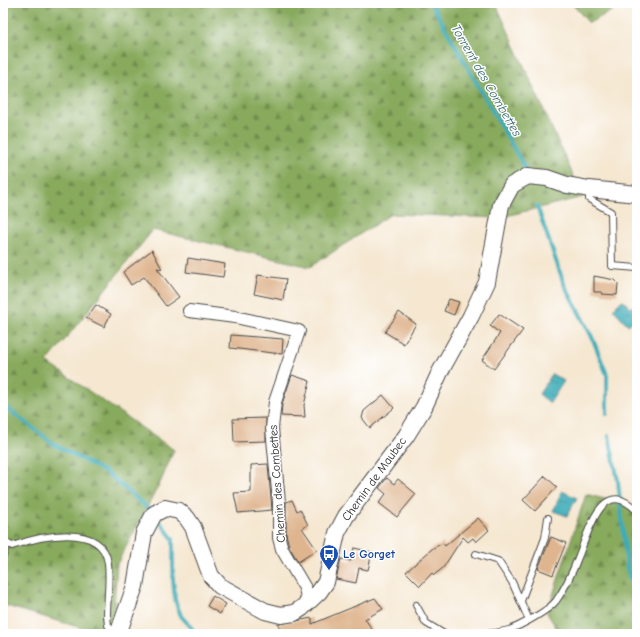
<svg xmlns="http://www.w3.org/2000/svg" width="640" height="637" viewBox="0 0 640 637" font-family="'Comic Neue',sans-serif">
<style>
.forest{fill:url(#forest-firs);stroke:#5a6a44}
.water{fill:url(#water-ripples);stroke:#346c72}
.lines{fill:none;stroke-linecap:round;stroke-linejoin:round}
.stream{stroke:#3cacb8;stroke-width:4}
.building{fill:#dfb58f}
.service-casing{stroke:#494744;stroke-width:8}
.minor-casing{stroke:#494744;stroke-width:14}
.tertiary-casing{stroke:#494744;stroke-width:18}
.service{stroke:#fff;stroke-width:6}
.minor{stroke:#fff;stroke-width:12}
.tertiary{stroke:#fff;stroke-width:16}
.labels{text-anchor:middle;stroke-width:3;stroke-linejoin:round;paint-order:stroke}
.street-label{font-size:12px;fill:#2b2b2b;stroke:#fff}
.transit-label{font-size:12px;font-weight:bold;fill:#164399;stroke:#fff;text-anchor:start}
.water-label{font-size:13px;font-style:italic;fill:#33656a;stroke:#fff}
</style>
<defs>
<pattern id="forest-firs" width="22" height="20" patternUnits="userSpaceOnUse"><rect width="22" height="20" fill="#88aa5d"/><path d="M5 1l3.5 6h-7zM16 11l3.5 6h-7z" fill="#6f8b4d"/></pattern>
<pattern id="water-ripples" width="26" height="14" patternUnits="userSpaceOnUse"><rect width="26" height="14" fill="#3cacb8"/><path d="M2 4q2-2 4 0t4 0M15 11q2-2 4 0t4 0" fill="none" stroke="#338c96"/></pattern>
</defs>
<rect width="100%" height="100%" fill="#fff"/>
<filter id="ink" filterUnits="userSpaceOnUse"><feTurbulence type="fractalNoise" baseFrequency=".025" numOctaves="2"/><feDisplacementMap in="SourceGraphic" scale="8" xChannelSelector="R" yChannelSelector="G"/><feConvolveMatrix kernelMatrix="1 2 1 2 8 2 1 2 1" color-interpolation-filters="sRGB"/></filter>
<filter id="wash" filterUnits="userSpaceOnUse"><feTurbulence type="fractalNoise" baseFrequency=".012" numOctaves="4" result="noise"/><feDisplacementMap in="SourceGraphic" scale="16" xChannelSelector="R" yChannelSelector="G"/><feGaussianBlur stdDeviation="0.9" result="paint"/><feColorMatrix in="noise" values="0 0 0 0 0 0 0 0 0 0 0 0 0 0 0 0 0 1.4 0 .05"/><feComposite in="paint" operator="in"/></filter>
<g filter="url(#wash)">
<rect width="100%" height="100%" fill="#f5e7d0"/>
<g class="forest">
<polygon points="3,3 493,3 497,6 583,197 498,218 391,214 310,267 153,230 47,362 174,450 161,481 117,564 112,634 102,634 3,605"/>
<polygon points="571,3 627,3 589,23"/>
<polygon points="586,494 634,507 637,529 637,634 560,634 547,613"/>
</g>
<g class="water">
<polygon points="622,300 631,308 637,304 637,318 628,325 613,309"/>
<polygon points="552,374 564,381 550,403 539,394"/>
<polygon points="562,491 577,498 567,516 553,511"/>
</g>
<g class="lines">
<g class="stream">
<polyline points="431,3 525,168"/>
<polyline points="537,206 564,284 592,337 607,375 607,414"/>
<polyline points="3,405 55,445 107,473 152,512"/>
<polyline points="609,436 618,481 627,568 637,606"/>
<polyline points="156,517 173,539 173,580 175,600 181,616 197,634"/>
</g>
</g>
<g id="blocks">
<g class="building">
<polygon points="152,250 162,269 157,268 179,297 166,306 144,277 131,285 123,272"/>
<polygon points="188,258 225,264 223,277 186,272"/>
<polygon points="258,275 286,279 283,300 254,294"/>
<polygon points="594,276 615,280 618,283 617,295 602,294 602,292 594,292"/>
<polygon points="449,299 459,302 454,315 444,311"/>
<polygon points="96,305 111,314 104,327 86,318"/>
<polygon points="399,312 416,324 404,344 385,332"/>
<polygon points="499,314 523,330 494,369 482,360 500,333 490,326"/>
<polygon points="231,335 283,339 282,354 230,348"/>
<polygon points="292,375 310,381 304,405 305,417 281,416 282,404"/>
<polygon points="383,395 394,408 370,428 362,418 364,411"/>
<polygon points="266,418 266,441 234,442 233,419"/>
<polygon points="268,464 272,510 238,513 234,493 251,492 251,465"/>
<polygon points="545,476 557,487 535,511 523,500"/>
<polygon points="387,478 394,484 398,479 416,494 397,517 379,503 386,494 379,488"/>
<polygon points="292,500 297,511 300,509 308,525 302,528 317,550 298,562 289,546 286,534 286,502"/>
<polygon points="478,518 489,530 476,542 473,538 468,542 463,537 443,568 434,575 432,573 420,586 406,572 433,548 443,543 445,546"/>
<polygon points="551,537 566,543 553,575 538,569"/>
<polygon points="354,548 372,552 368,570 359,568 356,583 336,579 341,559 351,561"/>
<polygon points="213,596 226,604 220,614 207,606"/>
<polygon points="375,598 383,609 365,619 372,629 366,634 279,634 279,624 312,618 312,624"/>
</g>
</g>
</g>
<g filter="url(#ink)">
<use href="#blocks" fill-opacity="0" stroke="#494744" stroke-width="1"/>
<g class="lines">
<defs>
<g id="service">
<polyline points="589,189 589,199 611,212 612,266 637,268"/>
<path d="M3 541 12 546C38 537 102 521 108 563 110 580 107 599 107 616L108 625 113 634"/>
<polyline points="476,554 498,561 512,582 529,620"/>
<polyline points="3,556 7,543"/>
<polyline points="521,601 545,538 548,518"/>
<polyline points="416,605 426,623 444,634"/>
<path d="M487 634C494 633 502 632 509 630 520 626 548 611 556 601 566 587 573 571 579 555 589 531 602 475 637 511"/>
</g>
<polyline id="minor" points="189,311 235,317 299,331 275,402 272,428 279,502 279,538 282,549 305,588 308,603"/>
<polyline id="tertiary" points="118,634 135,586 144,533 154,514 165,508 179,511 187,518 193,527 211,576 220,586 265,611 281,615 294,613 302,608 319,592 326,582 337,533 346,516 406,436 424,407 440,372 471,316 487,282 501,205 512,185 528,176 547,178 567,185 589,189 637,194"/>
</defs>
<use href="#service" class="service-casing"/>
<use href="#minor" class="minor-casing"/>
<use href="#tertiary" class="tertiary-casing"/>
<use href="#service" class="service"/>
<use href="#minor" class="minor"/>
<use href="#tertiary" class="tertiary"/>
</g>
</g>
<defs>
<symbol id="bus-pin" viewBox="-11 -11 22 30"><path d="M0 17L-7.5 6A9.5 9.5 0 1 1 7.5 6Z" fill="#1a4fb4" stroke="#fff"/><path d="M-5-6H5V4H4V6H2V4H-2V6H-4V4H-5ZM-3.5-4V0h7V-4ZM-3.5 1.2v1.5H-2V1.2ZM2 1.2v1.5H3.5V1.2Z" fill="#fff"/></symbol>
</defs>
<g fill-rule="evenodd">
<use href="#bus-pin" x="318" y="543" width="22" height="30"/>
</g>
<g class="labels">
<g class="street-label">
<text transform="translate(374 479) rotate(-54)" y="4">Chemin de Maubec</text>
<text transform="translate(277 484) rotate(-94)" y="4">Chemin des Combettes</text>
</g>
<g class="transit-label">
<text x="343" y="558">Le Gorget</text>
</g>
<g class="water-label">
<text transform="translate(487 80) rotate(60)" y="5">Torrent des Combettes</text>
</g>
</g>
<rect width="640" height="637" fill="none" stroke="#fff" stroke-width="16"/>
</svg>
